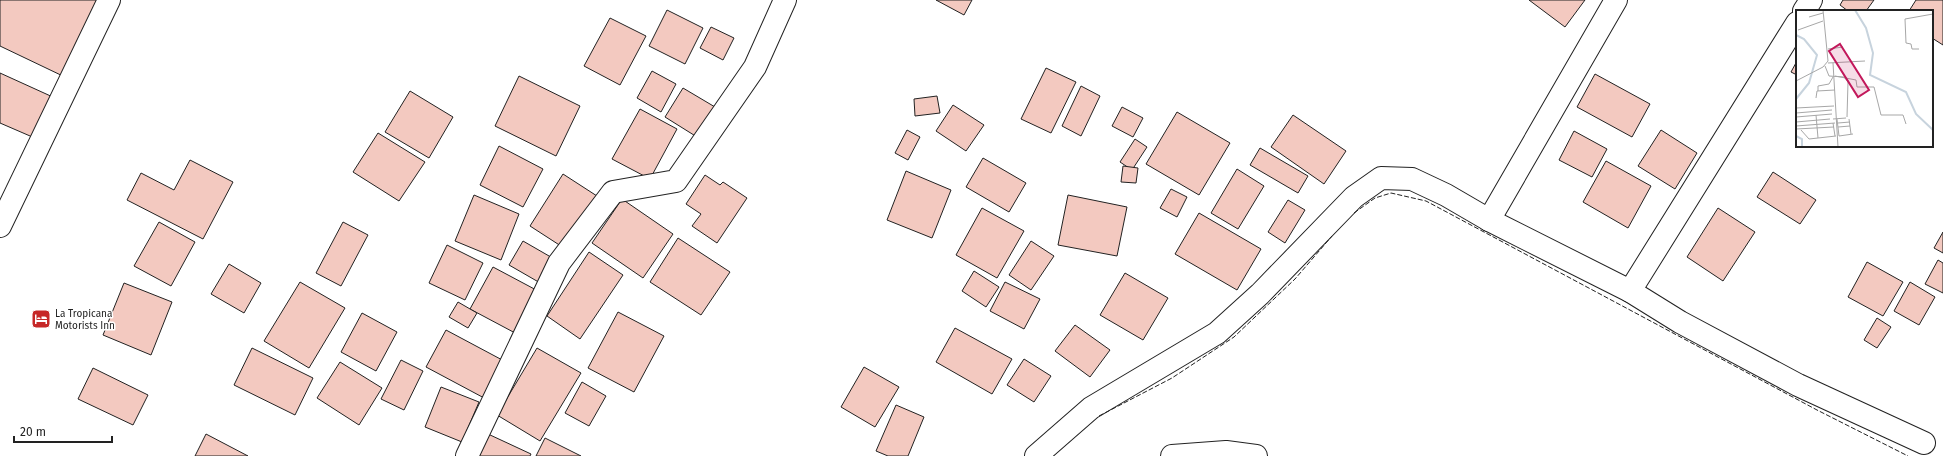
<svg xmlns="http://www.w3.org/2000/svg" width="1943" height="456" viewBox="0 0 1943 456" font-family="'Fira Sans',sans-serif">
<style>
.building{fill:#f3c9c0;stroke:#222}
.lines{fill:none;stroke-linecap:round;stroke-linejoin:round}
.minor-casing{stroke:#222;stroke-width:24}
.minor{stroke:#fff;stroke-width:22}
.fence{stroke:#222;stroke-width:1;stroke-dasharray:5 2;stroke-linecap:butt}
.labels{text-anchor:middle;stroke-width:3;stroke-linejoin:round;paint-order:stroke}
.poi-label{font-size:10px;fill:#222;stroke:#fff;text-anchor:start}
.inset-river{fill:none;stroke:#c7d3dd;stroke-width:2}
.inset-road{fill:none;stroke:#a7a7a7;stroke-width:1}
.view{fill:#c2185b;fill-opacity:0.15;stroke:#c2185b;stroke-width:2}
.inset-edge{fill:none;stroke:#222;stroke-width:2}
</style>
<rect width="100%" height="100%" fill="#fff"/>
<g class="building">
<polygon points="0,0 105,0 67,78 0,46"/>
<polygon points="936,0 972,0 964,15"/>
<polygon points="1529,0 1585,0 1565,27"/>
<polygon points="1843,0 1874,0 1866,11 1848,11 1840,5"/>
<polygon points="1916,0 1943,0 1943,45 1932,38 1932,11 1909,11"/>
<polygon points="667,10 703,28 685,64 649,46"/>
<polygon points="610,18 646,36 620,85 584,66"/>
<polygon points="711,27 734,38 723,60 700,48"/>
<polygon points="1797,61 1797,75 1791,72"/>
<polygon points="1046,68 1076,82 1051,133 1021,119"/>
<polygon points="652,71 676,84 661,112 637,98"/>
<polygon points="0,73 55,98 37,139 0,123"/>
<polygon points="1595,74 1650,104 1632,137 1577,107"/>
<polygon points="519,76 580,106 556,156 495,126"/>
<polygon points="1081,86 1100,96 1081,136 1062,126"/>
<polygon points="683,88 715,107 697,137 665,117"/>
<polygon points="410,91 453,117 429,158 385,132"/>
<polygon points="937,96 940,113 915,116 914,99"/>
<polygon points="953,105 984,125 966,151 936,131"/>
<polygon points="1122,107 1143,118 1133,137 1112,126"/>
<polygon points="640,109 677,129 650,179 612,159"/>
<polygon points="1177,112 1230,143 1199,195 1146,164"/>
<polygon points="1293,115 1346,151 1324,184 1271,147"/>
<polygon points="907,130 920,137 908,160 895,153"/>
<polygon points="1661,130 1697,153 1675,189 1638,166"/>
<polygon points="1574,131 1607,149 1592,177 1559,160"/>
<polygon points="378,133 425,162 399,201 353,172"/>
<polygon points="1135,139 1147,147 1132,170 1120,162"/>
<polygon points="499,146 543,169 523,207 480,185"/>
<polygon points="1260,148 1308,176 1298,193 1250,165"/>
<polygon points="983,158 1026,183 1009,212 966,187"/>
<polygon points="190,160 233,182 203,239 127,200 141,173 174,190"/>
<polygon points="1606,161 1651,186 1628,228 1583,202"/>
<polygon points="1123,166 1138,168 1136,183 1121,182"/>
<polygon points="1237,169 1264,186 1238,229 1211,213"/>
<polygon points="906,171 951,190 932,238 887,220"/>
<polygon points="1773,172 1816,200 1800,224 1757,197"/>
<polygon points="563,174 597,196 564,248 530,226"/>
<polygon points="705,175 720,185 723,182 747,198 717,243 692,226 701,214 686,204"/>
<polygon points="1171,189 1187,197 1177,217 1160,208"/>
<polygon points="474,195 519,214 501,260 455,241"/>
<polygon points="1068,195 1127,207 1117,256 1058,245"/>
<polygon points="622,199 673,234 643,278 592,243"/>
<polygon points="1288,200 1305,210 1285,243 1268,232"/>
<polygon points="982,208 1024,231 997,278 956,255"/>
<polygon points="1718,208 1755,232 1723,281 1687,257"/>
<polygon points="1199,213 1261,249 1237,290 1175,254"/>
<polygon points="159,222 195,242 171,286 134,266"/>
<polygon points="343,222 368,235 341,286 316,273"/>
<polygon points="1943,232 1943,253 1934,248"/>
<polygon points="678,238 730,272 701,315 650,282"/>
<polygon points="523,241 556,260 542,284 509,265"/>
<polygon points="1031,241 1054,256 1031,290 1009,275"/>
<polygon points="447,245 483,263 465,300 429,283"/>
<polygon points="589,252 623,275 580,339 547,316"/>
<polygon points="1938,260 1943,263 1943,293 1925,284"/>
<polygon points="1867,262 1903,282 1883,316 1848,297"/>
<polygon points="229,264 261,283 244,313 211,294"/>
<polygon points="493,267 540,292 517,334 470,309"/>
<polygon points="974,271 999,287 986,307 962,291"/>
<polygon points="1125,273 1168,298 1143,340 1100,315"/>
<polygon points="300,282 345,308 309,368 264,341"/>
<polygon points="1005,282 1040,299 1024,329 990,311"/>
<polygon points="1910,282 1935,297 1919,325 1894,311"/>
<polygon points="124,283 172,302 151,355 103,335"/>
<polygon points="458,302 477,313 468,328 449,317"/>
<polygon points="618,312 664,336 634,392 588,368"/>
<polygon points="362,313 397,332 376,371 341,352"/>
<polygon points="1877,318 1891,327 1877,348 1864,340"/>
<polygon points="1075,325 1110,350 1090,377 1055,351"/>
<polygon points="955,328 1012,359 992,394 936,362"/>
<polygon points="446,330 506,362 486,399 426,367"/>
<polygon points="252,348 313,378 295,415 234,385"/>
<polygon points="537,348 581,373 540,441 497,415"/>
<polygon points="1024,359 1051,376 1034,402 1007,385"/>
<polygon points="401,360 423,371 404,410 381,399"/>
<polygon points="340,362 382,388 359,425 317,398"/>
<polygon points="864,367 899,387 875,427 841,407"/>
<polygon points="93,368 148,395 133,425 78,399"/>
<polygon points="582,382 606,396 589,426 565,413"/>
<polygon points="441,387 479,402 462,442 425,427"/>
<polygon points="896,405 924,417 908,456 888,456 876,451"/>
<polygon points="206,434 248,456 195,456"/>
<polygon points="488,434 531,454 530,456 477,456"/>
<polygon points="545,438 581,456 536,456"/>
</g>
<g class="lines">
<defs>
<g id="minor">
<polyline points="1804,11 1811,0"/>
<polyline points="1489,220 1616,0"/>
<polyline points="0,226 109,0"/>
<polyline points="1630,291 1680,322 1798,385 1924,443"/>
<polyline points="467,456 559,263 613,192 676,181 755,67 785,0"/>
<polyline points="1036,456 1091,408 1217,333 1260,294 1354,197 1381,178 1412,179 1446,195 1489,220 1630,291 1797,23"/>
<polyline points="1172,456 1226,452 1256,456"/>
</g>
</defs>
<use href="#minor" class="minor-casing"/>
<use href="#minor" class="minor"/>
<g class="fence">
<polyline points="1354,213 1375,198 1391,193 1426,201 1817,410 1908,456"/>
<polyline points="1099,416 1172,378 1234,337 1295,279 1332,236"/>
</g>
</g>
<defs>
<symbol id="hotel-square" viewBox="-11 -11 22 22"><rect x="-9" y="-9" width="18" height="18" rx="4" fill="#c62828" stroke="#fff"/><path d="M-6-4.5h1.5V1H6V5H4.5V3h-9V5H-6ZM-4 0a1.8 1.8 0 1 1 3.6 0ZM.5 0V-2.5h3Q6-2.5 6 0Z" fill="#fff"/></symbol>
</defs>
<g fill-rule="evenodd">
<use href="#hotel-square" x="30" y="308" width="22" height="22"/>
</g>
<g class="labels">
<g class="poi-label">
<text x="55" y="317">La Tropicana<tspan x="55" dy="12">Motorists Inn</tspan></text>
</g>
</g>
<g transform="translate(1796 10)">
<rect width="137" height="137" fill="#fff"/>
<path class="inset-river" d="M59 0 70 18 77 43 74 65 110 82 120 104 137 120M0 25 8 29 21 45 13 73 0 89M0 126 6 129V137"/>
<path class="inset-road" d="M13 7 27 3M2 20 27 11M32 39 47 37M123 39H116L115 34 110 33 109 9 137 4M32 53 69 51M37 53 42 137M29 56 33 66 48 67 52 72 51 107M39 66 60 70 61 77H78L85 105H107L110 114M0 71 27 57 32 51 27 0M22 81V76L33 74 37 67M20 88 21 81 39 80M0 98 38 96M0 103 36 100M20 105 22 128M0 107 36 104M37 109 50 108M41 109 43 126M53 109 55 124M0 112 34 109M37 113 39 126M42 113 54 112M0 116 39 113M42 117 54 116M0 119 38 117M5 120 13 129 40 126M43 126 57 124"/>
<path class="view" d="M44 34 73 80 62 87 33 41Z"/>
<rect width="137" height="137" class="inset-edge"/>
</g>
<path d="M14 436v6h98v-6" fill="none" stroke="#222222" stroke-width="2"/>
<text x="20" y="436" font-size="12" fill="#222222" stroke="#ffffff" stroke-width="3" paint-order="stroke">20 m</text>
</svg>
